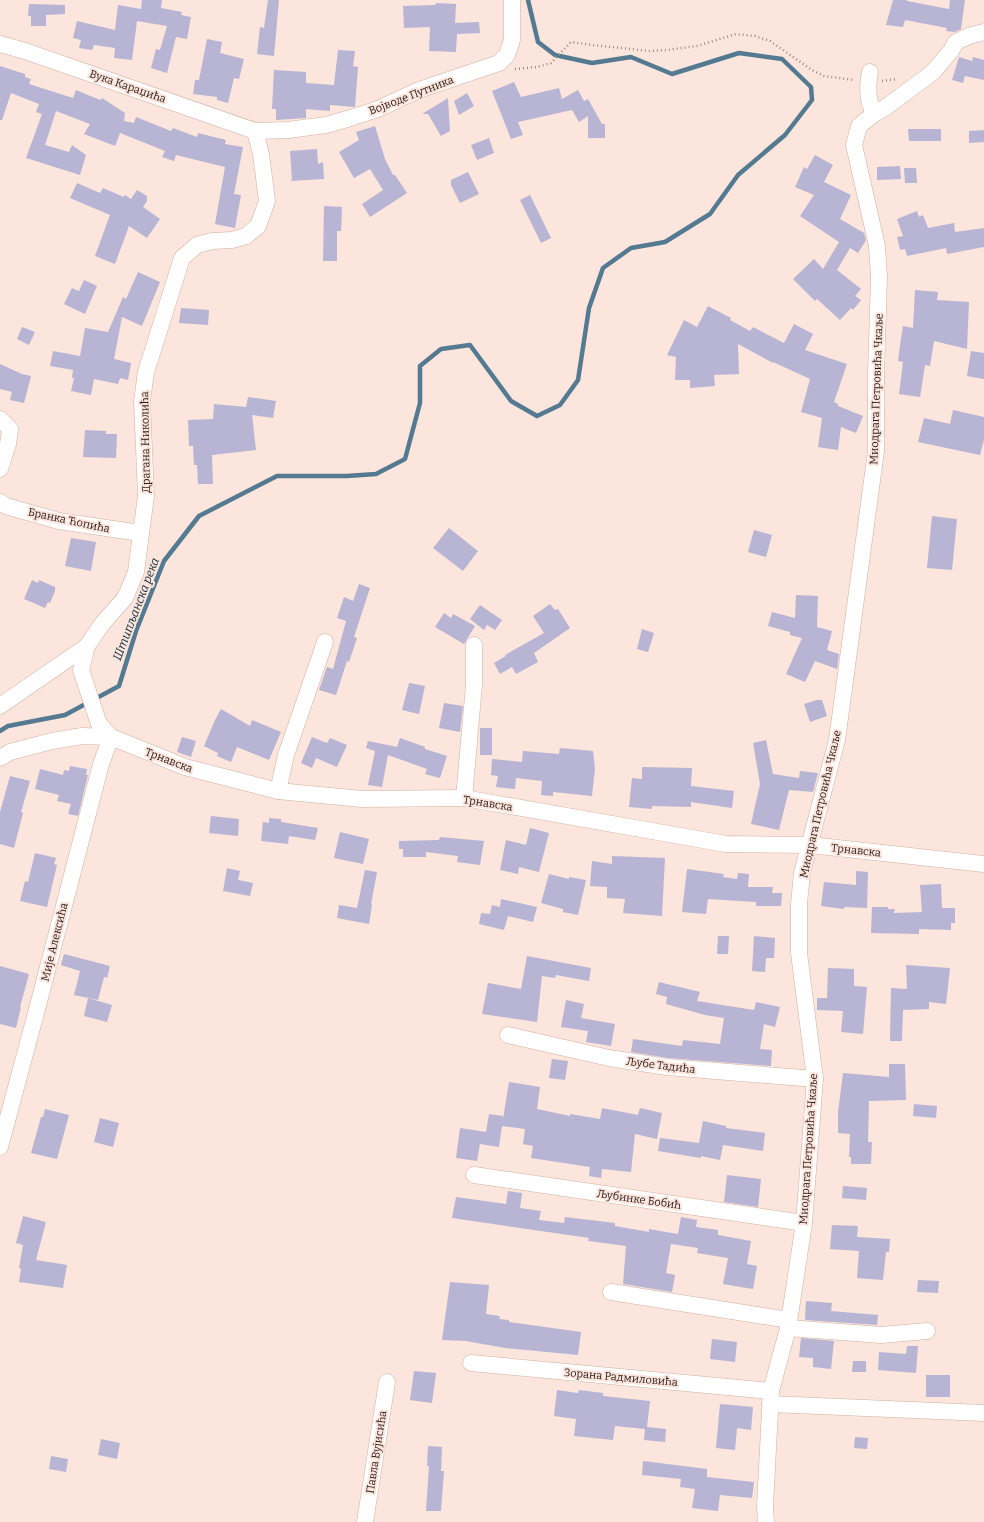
<svg xmlns="http://www.w3.org/2000/svg" width="984" height="1522" viewBox="0 0 984 1522" font-family="Bitter,serif">
<style>
.lines{fill:none;stroke-linecap:round;stroke-linejoin:round}
.stream{stroke:#537a90;stroke-width:4.5}
.building{fill:#b8b4d3}
.minor-casing{stroke:#d2b0a1;stroke-width:17}
.path{stroke:#9e8d85;stroke-width:2.5;stroke-dasharray:1 3;stroke-linecap:butt}
.minor{stroke:#fff;stroke-width:16}
.labels{text-anchor:middle;stroke-width:4;stroke-linejoin:round;paint-order:stroke}
.street-label{font-size:11px;fill:#281c16;stroke:#fbe5dc}
.water-label{font-size:12px;font-style:italic;fill:#102d3c;stroke:#fbe5dc}
</style>
<rect width="100%" height="100%" fill="#fbe5dc"/>
<g class="lines">
<polyline class="stream" points="0,731 8,726 65,715 119,686 136,631 164,561 199,516 277,476 347,476 376,474 405,459 420,403 420,366 441,349 470,345 511,401 537,416 560,405 578,380 589,308 603,268 631,248 665,242 710,214 738,175 785,135 812,100 811,87 782,59 739,53 672,74 631,57 592,63 555,55 538,42 528,0"/>
</g>
<g class="building">
<polygon points="142,0 162,0 161,8 182,12 181,15 191,17 187,39 176,37 167,73 151,68 156,49 160,50 167,26 137,21 132,60 114,58 115,48 94,45 92,50 79,48 81,40 73,38 77,21 115,30 118,5 141,9"/>
<polygon points="268,0 279,0 274,56 257,54 260,27 264,28"/>
<polygon points="893,0 907,0 907,1 949,9 950,0 965,0 961,29 955,32 946,31 947,28 905,20 903,27 886,25"/>
<polygon points="436,3 456,4 455,23 479,22 480,33 457,34 456,52 429,51 430,27 404,28 403,6 435,5"/>
<polygon points="29,4 65,5 65,14 46,15 46,26 31,26 31,16 28,16"/>
<polygon points="207,39 222,42 220,53 244,59 239,79 234,78 228,103 217,100 217,97 193,94 195,80 199,80"/>
<polygon points="338,50 355,51 353,66 358,67 355,107 330,105 330,111 306,109 306,118 276,120 276,109 272,109 274,70 306,72 306,83 334,85"/>
<polygon points="959,57 972,61 973,57 984,60 984,80 965,76 963,83 952,80"/>
<polygon points="0,66 25,74 25,77 31,79 29,84 73,98 76,90 100,100 102,98 125,113 124,121 134,123 136,117 171,131 173,128 197,137 198,133 226,140 225,144 243,147 234,194 241,195 235,228 215,224 225,167 176,155 174,161 162,157 165,151 120,133 115,146 84,134 90,124 56,111 45,145 69,152 72,145 86,155 80,175 26,158 42,114 36,112 39,104 11,93 2,120 0,120"/>
<polygon points="514,82 521,97 559,88 562,99 578,90 584,101 588,99 602,124 605,124 605,138 588,138 588,116 579,122 572,110 518,122 523,135 511,139 492,91"/>
<polygon points="467,93 474,106 459,115 454,101"/>
<polygon points="448,98 450,131 441,136 428,114 422,114"/>
<polygon points="375,126 385,159 393,175 395,175 407,193 370,217 362,204 383,190 370,169 354,178 339,152 359,140 356,132"/>
<polygon points="908,129 941,129 941,141 909,141"/>
<polygon points="984,130 984,142 969,143 969,131"/>
<polygon points="489,138 494,153 477,160 471,145"/>
<polygon points="317,149 318,164 323,162 324,179 290,181 292,180 290,151"/>
<polygon points="815,155 833,165 824,182 851,195 840,219 864,233 866,240 858,253 850,248 837,270 861,289 855,296 861,300 853,310 851,308 840,320 817,299 815,301 793,279 814,259 823,269 839,242 800,216 814,195 795,187 804,167 807,169"/>
<polygon points="900,166 901,179 877,180 877,167"/>
<polygon points="904,168 916,168 917,183 905,183"/>
<polygon points="468,172 479,194 460,203 451,185 451,180"/>
<polygon points="77,183 100,193 103,188 124,197 125,195 131,199 137,190 147,196 147,201 143,207 160,219 147,238 129,226 115,264 95,256 110,215 70,198"/>
<polygon points="530,195 551,238 541,243 520,200"/>
<polygon points="324,206 342,207 341,231 337,231 337,261 323,261"/>
<polygon points="917,211 919,217 923,215 928,228 954,223 955,232 984,228 984,247 947,254 946,248 907,256 905,249 900,250 897,237 903,236 897,219"/>
<polygon points="138,272 160,282 142,326 122,317 114,359 131,363 128,380 120,378 118,384 94,379 91,395 71,391 74,378 72,378 73,370 50,366 53,351 80,356 85,328 108,332 123,297 126,299"/>
<polygon points="84,280 97,286 85,314 64,304 72,288 79,291"/>
<polygon points="915,290 938,292 937,300 969,302 967,349 934,341 930,366 925,365 920,397 899,394 903,362 898,361 901,338 903,326 913,328"/>
<polygon points="708,306 731,318 730,320 750,331 753,327 784,343 794,324 813,334 805,350 847,364 834,402 838,404 838,406 863,416 856,433 841,427 838,450 818,447 822,418 801,412 810,379 773,362 773,363 738,344 739,374 714,375 715,386 690,388 690,380 675,380 676,357 667,355 684,320 697,327"/>
<polygon points="181,308 209,310 208,325 179,323"/>
<polygon points="22,327 35,332 29,345 17,339"/>
<polygon points="971,351 984,353 984,379 967,376"/>
<polygon points="0,364 22,374 31,376 24,403 10,400 12,392 0,389"/>
<polygon points="248,397 276,401 273,418 252,415 256,450 212,455 213,484 198,484 197,465 194,465 193,446 189,446 188,420 213,419 214,404 246,407"/>
<polygon points="953,410 984,417 984,440 980,455 918,442 924,418 950,424"/>
<polygon points="85,430 106,431 106,434 117,434 116,458 83,457"/>
<polygon points="932,516 957,519 952,570 927,568"/>
<polygon points="449,528 478,551 463,571 433,548"/>
<polygon points="754,530 772,535 766,557 748,552"/>
<polygon points="71,538 96,542 91,571 65,566"/>
<polygon points="32,580 38,583 39,580 55,587 55,591 50,603 48,602 45,608 24,599"/>
<polygon points="359,584 370,588 354,637 357,638 349,662 347,661 336,695 319,690 327,667 333,669 346,621 337,618 344,597 353,601"/>
<polygon points="796,595 818,596 817,627 832,631 827,650 839,654 837,669 815,661 805,682 786,674 802,638 790,635 790,632 768,626 772,612 795,618"/>
<polygon points="550,604 555,610 558,609 570,628 534,653 538,662 516,674 512,667 500,674 494,663 506,656 505,655 544,633 533,616"/>
<polygon points="480,605 502,620 495,630 487,625 484,630 470,619"/>
<polygon points="444,613 451,618 453,614 475,626 464,644 435,627"/>
<polygon points="642,629 654,633 648,652 637,649"/>
<polygon points="409,683 425,686 419,714 402,710"/>
<polygon points="817,700 822,700 827,716 810,722 804,704"/>
<polygon points="444,703 463,706 460,732 439,728"/>
<polygon points="221,709 250,726 252,720 281,732 269,760 237,747 231,762 217,756 218,753 204,746 215,720"/>
<rect x="480" y="728" width="12" height="27"/>
<polygon points="182,737 196,741 191,757 177,752"/>
<polygon points="312,737 327,743 330,738 347,745 337,767 316,758 312,768 301,763"/>
<polygon points="400,738 425,747 425,749 447,756 440,778 425,774 427,769 388,755 382,787 368,785 375,751 366,748 368,741 397,747"/>
<polygon points="766,740 773,774 799,778 800,771 818,773 813,792 789,790 779,830 751,824 760,784 753,743"/>
<polygon points="560,748 593,751 595,768 592,796 553,792 553,796 541,795 542,781 516,778 515,789 496,787 498,776 491,775 492,759 522,762 523,751 559,754"/>
<polygon points="70,766 87,769 86,775 88,775 78,816 68,814 71,804 57,801 59,795 35,789 40,769 63,775 64,770 69,771"/>
<polygon points="642,767 692,768 691,786 734,791 732,808 691,802 691,807 652,806 652,809 629,807 632,778 642,779"/>
<polygon points="10,776 30,781 21,812 23,813 14,848 0,844 0,812"/>
<polygon points="211,816 239,819 238,836 209,833"/>
<polygon points="269,818 281,819 281,822 318,828 315,840 289,836 288,844 261,841 263,822 269,823"/>
<polygon points="530,828 549,833 539,872 519,867 518,874 500,870 506,840 526,845"/>
<polygon points="340,832 369,839 363,864 334,858"/>
<polygon points="440,837 484,841 480,865 457,862 458,856 426,852 426,857 403,857 403,849 399,849 399,841 439,840"/>
<polygon points="35,853 56,858 54,864 57,865 47,907 20,901 25,881 28,882"/>
<polygon points="612,856 665,858 662,916 623,913 625,899 607,898 607,887 590,886 592,861 612,864"/>
<polygon points="227,868 240,871 238,880 253,883 250,896 223,891"/>
<polygon points="687,869 724,874 723,877 737,879 738,873 749,874 748,887 773,887 772,893 782,893 781,906 756,906 756,902 708,899 706,914 682,912"/>
<polygon points="365,870 377,872 371,904 372,905 369,924 337,918 339,905 357,908"/>
<polygon points="856,871 868,872 867,908 844,907 844,909 821,906 824,882 856,885"/>
<polygon points="549,874 569,879 569,877 586,880 578,915 563,912 563,909 541,903"/>
<polygon points="941,884 942,908 955,908 955,923 951,923 951,930 919,929 919,934 871,933 872,907 888,907 888,909 895,909 894,913 922,912 920,885"/>
<polygon points="501,899 537,907 533,922 508,916 504,930 479,924 481,913 490,914 492,905 500,907"/>
<polygon points="718,936 729,936 728,954 717,954"/>
<polygon points="754,936 775,938 774,958 766,958 765,972 752,971"/>
<polygon points="64,954 110,966 107,978 104,977 98,1000 74,995 80,971 61,965"/>
<polygon points="527,956 591,968 589,981 556,975 555,978 542,976 537,1022 482,1014 488,983 521,989"/>
<polygon points="906,965 950,968 946,1004 929,1002 929,1009 903,1010 902,1041 890,1041 891,988 907,989"/>
<polygon points="0,966 29,974 20,1007 21,1007 16,1028 0,1024"/>
<polygon points="828,968 854,969 854,986 867,987 863,1034 841,1032 843,1011 817,1010 817,998 827,998"/>
<polygon points="659,982 700,992 697,1001 754,1010 756,1002 780,1007 775,1027 764,1024 760,1049 772,1050 771,1066 668,1058 631,1052 633,1039 682,1046 683,1040 720,1044 724,1018 705,1015 666,1004 667,997 656,994"/>
<polygon points="88,998 112,1005 107,1022 84,1016"/>
<polygon points="566,1000 584,1004 581,1018 615,1024 611,1046 586,1042 588,1031 561,1027"/>
<polygon points="552,1059 568,1061 565,1080 549,1078"/>
<polygon points="889,1064 905,1064 906,1100 869,1101 868,1142 872,1142 871,1164 851,1164 851,1157 849,1157 850,1134 838,1133 838,1112 843,1073 889,1077"/>
<polygon points="509,1082 540,1087 537,1109 570,1116 570,1114 600,1119 602,1108 638,1115 640,1108 662,1113 657,1139 635,1134 631,1172 602,1169 601,1178 589,1176 590,1167 531,1158 533,1146 523,1144 525,1129 502,1126 499,1147 480,1144 477,1161 456,1158 460,1128 486,1132 489,1114 503,1116 503,1119"/>
<polygon points="914,1104 937,1106 936,1118 913,1116"/>
<polygon points="45,1109 69,1115 57,1159 31,1153 41,1117 43,1117"/>
<polygon points="100,1118 119,1123 113,1147 94,1142"/>
<polygon points="703,1121 726,1126 726,1128 765,1133 763,1151 723,1145 720,1160 701,1156 701,1158 658,1151 660,1138 699,1143"/>
<polygon points="727,1175 761,1179 758,1207 724,1202"/>
<polygon points="843,1186 867,1188 866,1200 842,1198"/>
<polygon points="508,1191 522,1193 520,1208 541,1211 539,1220 564,1223 565,1217 615,1223 615,1226 649,1232 649,1229 678,1234 681,1217 697,1220 696,1227 718,1230 718,1235 751,1241 747,1264 757,1266 753,1289 723,1284 728,1258 697,1253 698,1248 671,1244 666,1273 675,1275 672,1292 623,1284 626,1246 588,1241 589,1238 452,1218 456,1197 506,1204"/>
<polygon points="23,1216 46,1222 36,1260 67,1265 63,1288 19,1282 21,1269 19,1268 23,1245 16,1243"/>
<polygon points="832,1225 858,1226 857,1237 890,1239 889,1252 886,1252 883,1280 857,1278 859,1251 830,1249"/>
<polygon points="918,1280 939,1281 938,1293 917,1292"/>
<polygon points="450,1282 489,1285 486,1314 500,1316 499,1319 509,1320 509,1322 581,1332 578,1355 505,1348 466,1341 442,1340"/>
<polygon points="806,1301 832,1303 831,1311 878,1315 877,1325 805,1320"/>
<polygon points="801,1338 834,1341 831,1369 813,1367 813,1358 799,1357"/>
<polygon points="712,1339 737,1342 735,1362 710,1359"/>
<polygon points="907,1346 918,1346 916,1373 878,1370 879,1352 906,1354"/>
<polygon points="853,1361 866,1361 866,1372 852,1372"/>
<polygon points="414,1371 436,1373 432,1403 410,1400"/>
<rect x="926" y="1375" width="24" height="22"/>
<polygon points="557,1390 578,1393 579,1390 603,1393 603,1396 650,1401 647,1427 666,1429 665,1442 644,1440 645,1429 615,1426 613,1440 574,1436 576,1419 554,1416"/>
<polygon points="720,1404 753,1407 751,1430 737,1428 735,1450 716,1448"/>
<polygon points="855,1437 868,1438 867,1449 854,1448"/>
<polygon points="101,1439 120,1443 117,1459 98,1455"/>
<polygon points="428,1446 442,1447 441,1471 444,1471 441,1511 426,1511 429,1466 427,1466"/>
<polygon points="51,1456 68,1459 66,1472 49,1469"/>
<polygon points="643,1461 707,1469 707,1477 754,1482 752,1498 720,1495 718,1511 692,1508 695,1489 680,1487 681,1479 642,1475"/>
</g>
<g class="lines">
<defs>
<g id="minor">
<polyline points="0,44 25,51 255,131 288,130 326,125 347,119 378,109 419,90 499,63 507,55 512,40 512,0"/>
<path d="M870 72C867 87 867 100 874 114"/>
<polyline points="0,419 10,429 8,444 0,469"/>
<polyline points="0,502 6,506 59,521 140,533"/>
<polyline points="87,646 81,670 99,724 111,737"/>
<polyline points="0,706 87,646 102,624 125,598 136,572 146,496 142,401 146,372 182,258 197,245 212,241 232,240 246,236 258,226 267,201 261,154 255,131"/>
<polyline points="0,758 10,752 52,741 82,736 111,737 185,767 278,791 362,799 464,798 726,844 810,845 984,864"/>
<polyline points="278,791 286,755 325,642"/>
<polyline points="464,798 474,685 474,645"/>
<polyline points="508,1035 609,1058 667,1067 815,1079"/>
<polyline points="0,1147 36,1013 101,764 111,737"/>
<polyline points="474,1175 804,1223"/>
<polyline points="611,1292 789,1320"/>
<polyline points="788,1328 881,1335 927,1331"/>
<polyline points="471,1363 771,1391"/>
<polyline points="770,1404 984,1413"/>
<polyline points="365,1522 387,1382"/>
<polyline points="766,1522 765,1506 771,1391 788,1328 804,1223 815,1079 799,953 799,904 802,873 837,740 876,451 876,375 879,277 877,246 854,145 859,126 874,114 886,107 932,73 951,51 956,42 969,36 984,32"/>
</g>
</defs>
<use href="#minor" class="minor-casing"/>
<g class="path">
<polyline points="515,69 537,67 551,63 571,42 592,45 650,51 667,50 697,46 736,34 755,36 770,41 812,70 824,76 854,80"/>
<polyline points="882,81 897,79"/>
</g>
<use href="#minor" class="minor"/>
</g>
<g class="labels">
<g class="street-label">
<text transform="translate(128 86) rotate(19)" y="4">Вука Караџића</text>
<text transform="translate(411 95) rotate(-21)" y="4">Војводе Путника</text>
<text transform="translate(876 389) rotate(-88)" y="4">Миодрага Петровића Чкаље</text>
<text transform="translate(145 442) rotate(-91)" y="4">Драгана Николића</text>
<text transform="translate(69 520) rotate(12)" y="4">Бранка Ћопића</text>
<text transform="translate(169 760) rotate(21)" y="4">Трнавска</text>
<text transform="translate(488 803) rotate(9)" y="4">Трнавска</text>
<text transform="translate(820 804) rotate(-77)" y="4">Миодрага Петровића Чкаље</text>
<text transform="translate(856 850) rotate(6)" y="4">Трнавска</text>
<text transform="translate(54 942) rotate(-76)" y="4">Мије Алексића</text>
<text transform="translate(661 1065) rotate(7)" y="4">Љубе Тадића</text>
<text transform="translate(808 1149) rotate(-86)" y="4">Миодрага Петровића Чкаље</text>
<text transform="translate(639 1199) rotate(8)" y="4">Љубинке Бобић</text>
<text transform="translate(621 1377) rotate(5)" y="4">Зорана Радмиловића</text>
<text transform="translate(376 1452) rotate(-81)" y="4">Павла Вујисића</text>
</g>
<g class="water-label">
<text transform="translate(136 609) rotate(-69)" y="4">Штипљанска река</text>
</g>
</g>
</svg>
